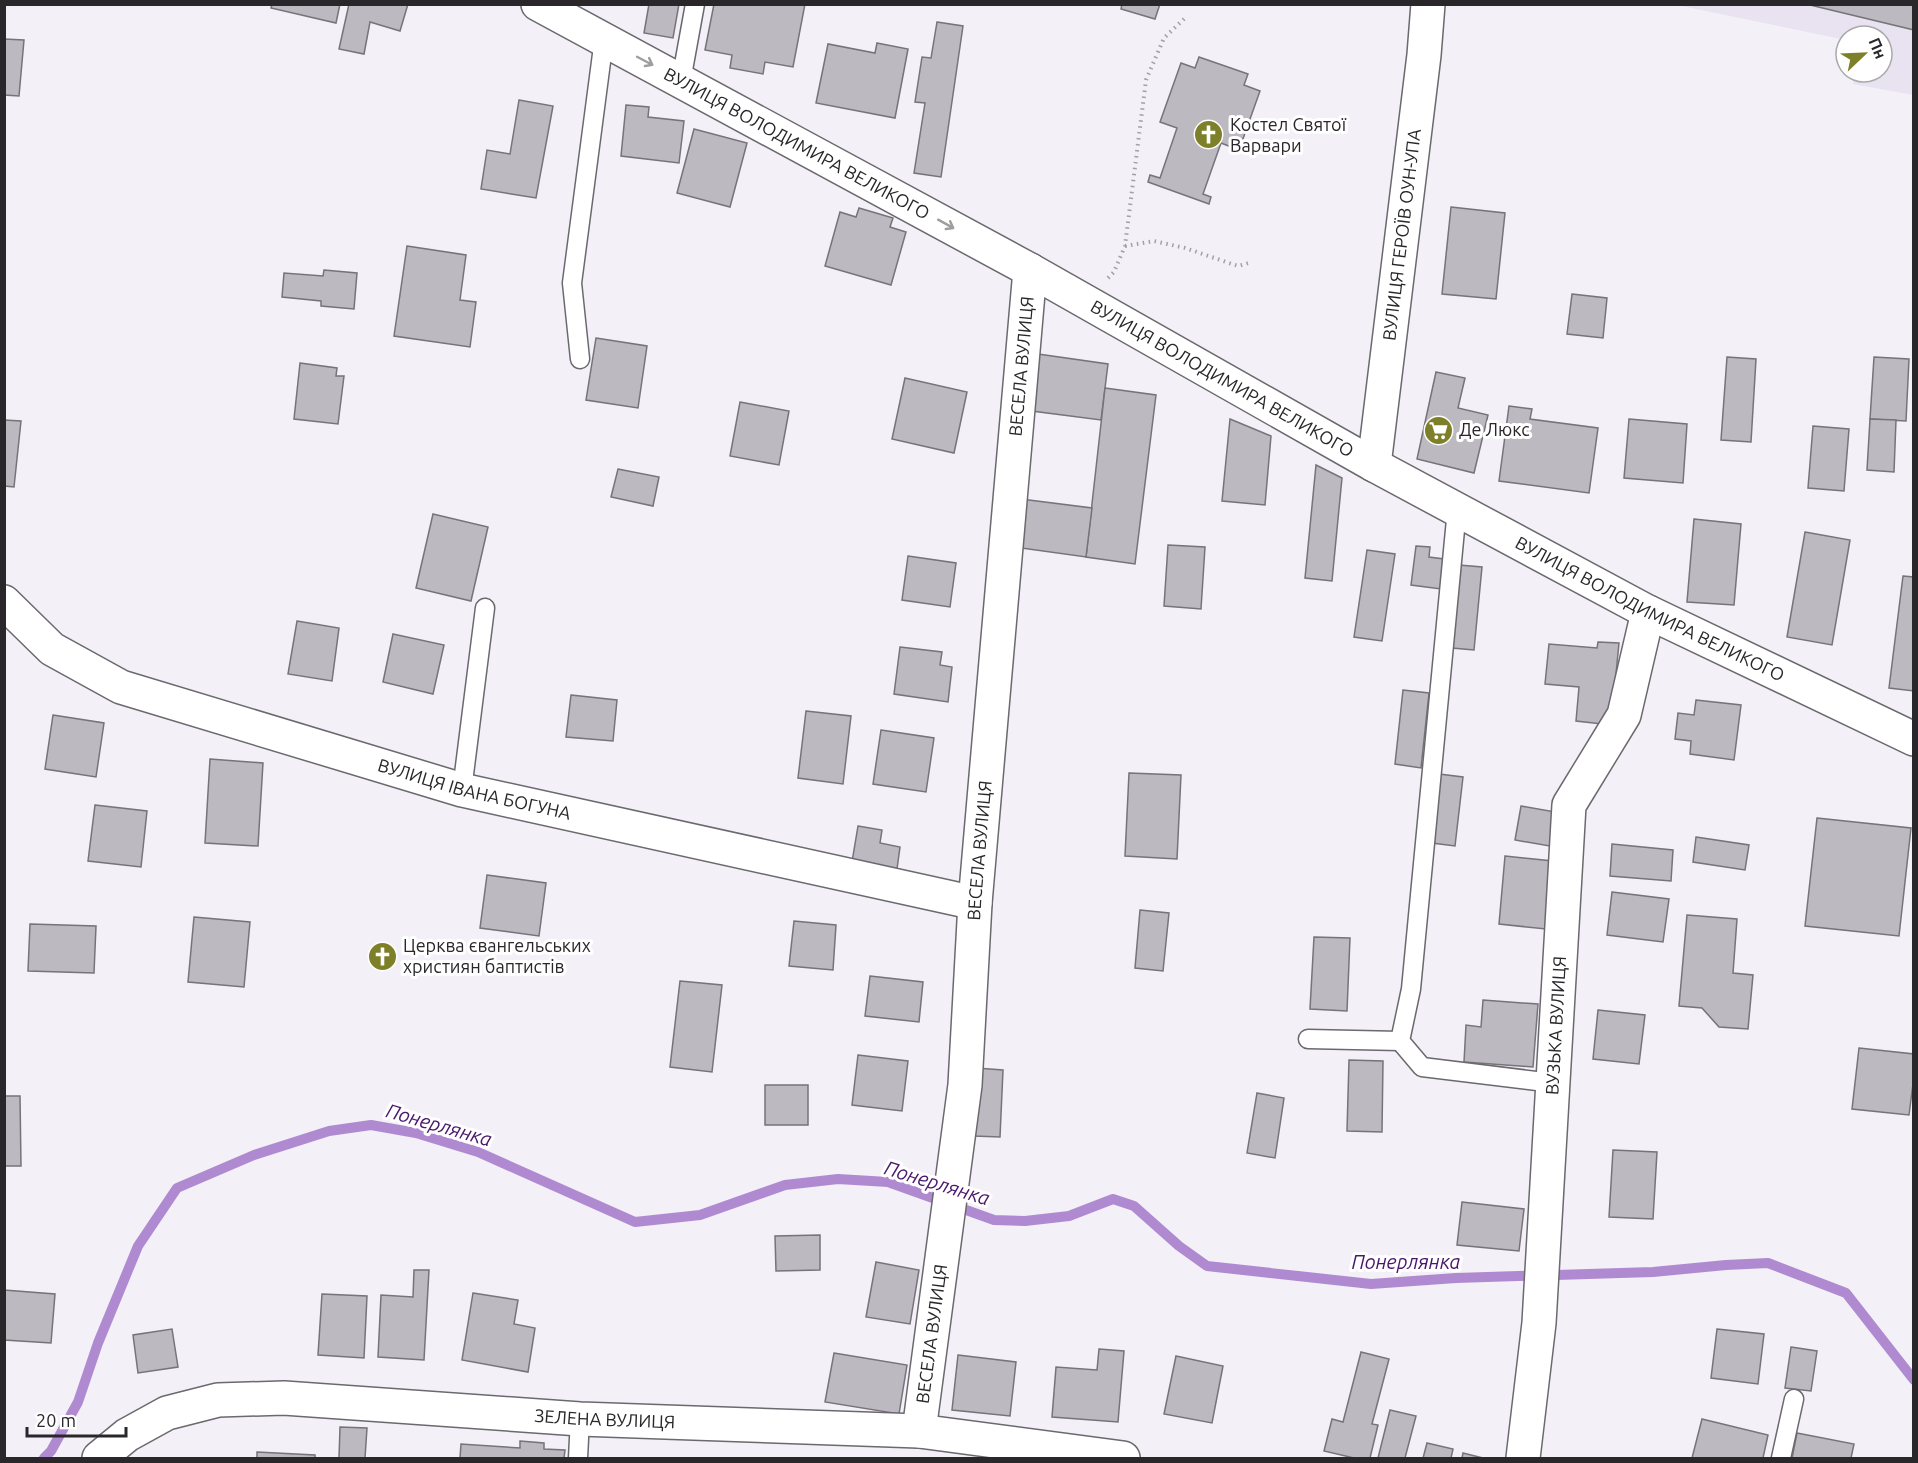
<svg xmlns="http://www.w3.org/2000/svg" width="1918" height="1463" viewBox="0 0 1918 1463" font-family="Ubuntu,sans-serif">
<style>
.built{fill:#e9e2f0}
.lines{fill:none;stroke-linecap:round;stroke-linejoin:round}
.stream{stroke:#af8ad1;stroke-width:10}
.building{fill:#bcb9c0;stroke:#767379;stroke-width:1.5}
.lane-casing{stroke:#6b686e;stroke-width:21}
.street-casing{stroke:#6b686e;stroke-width:36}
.secondary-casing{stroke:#6b686e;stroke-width:36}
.path{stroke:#a3a0a6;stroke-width:4;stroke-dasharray:1.5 4.5;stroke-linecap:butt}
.lane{stroke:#fff;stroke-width:18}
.street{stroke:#fff;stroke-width:33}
.secondary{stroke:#fff;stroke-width:33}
.oneway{stroke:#9f9e9f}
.labels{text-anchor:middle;stroke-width:6;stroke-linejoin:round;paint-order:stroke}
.poi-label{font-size:18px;fill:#29272a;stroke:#fff;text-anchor:start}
.street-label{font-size:18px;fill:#29272a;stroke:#fff}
.water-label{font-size:20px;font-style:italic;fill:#49176b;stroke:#fff}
</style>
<rect width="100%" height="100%" fill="#f3f0f7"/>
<polygon class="built" points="1677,5 1913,5 1913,95 1853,84 1855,72 1882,72 1882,36 1846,36 1846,40"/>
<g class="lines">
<polyline class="stream" points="44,1458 51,1451 78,1402 98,1343 138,1246 177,1188 254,1155 329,1131 371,1125 416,1133 478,1152 635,1222 700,1215 785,1185 838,1179 888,1182 994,1220 1025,1221 1069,1216 1113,1199 1134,1206 1179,1246 1207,1266 1371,1284 1456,1278 1653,1272 1726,1265 1768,1263 1846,1293 1914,1380"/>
</g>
<g class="building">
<polygon points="272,4 340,4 336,23 271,8"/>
<polygon points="349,4 408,4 400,31 370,22 364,54 339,49"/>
<polygon points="649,4 679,4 673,38 644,33"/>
<polygon points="714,4 805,4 793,67 765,62 763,74 730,68 732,55 705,50"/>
<polygon points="1122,4 1160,4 1155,19 1121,9"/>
<polygon points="1806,4 1914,4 1914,30"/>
<polygon points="937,22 963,26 941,177 914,173 925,103 915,102 922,57 931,58"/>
<polygon points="4,39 24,40 19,96 4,95"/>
<polygon points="877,43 908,49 895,118 816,103 828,44 875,53"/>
<polygon points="1199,57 1248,74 1244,85 1260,91 1239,150 1221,143 1203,194 1211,197 1209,204 1148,182 1150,175 1160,178 1177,128 1160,122 1181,63 1195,68"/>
<polygon points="519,100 553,106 536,198 481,189 487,150 510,154"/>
<polygon points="626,105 649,107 648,117 684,121 679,163 621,156"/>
<polygon points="694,129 747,143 730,207 677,193"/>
<polygon points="1451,207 1505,213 1496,299 1442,294"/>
<polygon points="859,208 893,218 890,227 906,232 891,285 825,266 840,212 856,217"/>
<polygon points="407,246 466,255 460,300 476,302 470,347 394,336"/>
<polygon points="324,270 357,273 354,309 321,306 321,301 282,297 284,273 323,276"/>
<polygon points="1572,294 1607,298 1603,338 1567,334"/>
<polygon points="596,338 647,346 638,408 586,400"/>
<polygon points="1031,353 1108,364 1101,420 1024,410"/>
<polygon points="1727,357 1756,359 1751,442 1721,440"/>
<polygon points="1874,357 1909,359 1906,421 1870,419"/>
<polygon points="300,363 337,368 336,376 344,376 338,424 294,419"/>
<polygon points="1436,372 1465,378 1458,408 1488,415 1474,473 1417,459"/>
<polygon points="905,378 967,392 954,453 892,439"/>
<polygon points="1105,388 1156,395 1135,564 1086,557"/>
<polygon points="740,402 789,411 779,465 730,456"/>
<polygon points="1509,406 1532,409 1530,419 1598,428 1589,493 1499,481"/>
<polygon points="1230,419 1271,436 1265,505 1222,501"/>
<polygon points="1629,419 1687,424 1683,483 1624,478"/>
<polygon points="1870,419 1896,420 1894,472 1867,470"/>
<polygon points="4,420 21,421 14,487 4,486"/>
<polygon points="1813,426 1849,429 1844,491 1808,488"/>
<polygon points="1316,465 1342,478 1332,581 1305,578"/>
<polygon points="618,469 659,477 653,506 611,497"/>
<polygon points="1021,499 1092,508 1086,557 1015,547"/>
<polygon points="433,514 488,527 471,601 416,588"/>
<polygon points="1694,519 1741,524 1734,605 1687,602"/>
<polygon points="1805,532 1850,540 1832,645 1787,637"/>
<polygon points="1168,545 1205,547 1201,609 1164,606"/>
<polygon points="1416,546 1430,547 1429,557 1444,559 1441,589 1411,585"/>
<polygon points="1367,550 1395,554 1382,641 1354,637"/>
<polygon points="908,556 956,563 950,607 902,600"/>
<polygon points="1459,565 1482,567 1474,650 1452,648"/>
<polygon points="1903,576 1914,577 1914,691 1889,688"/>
<polygon points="297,621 339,628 332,681 288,674"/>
<polygon points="393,634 444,645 433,694 383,682"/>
<polygon points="1598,642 1619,643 1611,725 1576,721 1579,687 1545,684 1549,644 1597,648"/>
<polygon points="900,647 942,652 940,665 952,667 948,702 894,694"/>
<polygon points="1403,690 1429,693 1421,768 1395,764"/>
<polygon points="571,695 617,700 613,741 566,737"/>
<polygon points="1696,700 1741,705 1734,760 1690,754 1691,741 1675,739 1678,713 1694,715"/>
<polygon points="806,711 851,716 843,784 798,778"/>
<polygon points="53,715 104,723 96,777 45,769"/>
<polygon points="881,730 934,738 926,792 873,784"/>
<polygon points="210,759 263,763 258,846 205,843"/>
<polygon points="1129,773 1181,775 1177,859 1125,856"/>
<polygon points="1439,774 1463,777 1455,846 1432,843"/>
<polygon points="95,805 147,811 141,867 88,861"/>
<polygon points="1521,806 1567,814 1561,848 1515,840"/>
<polygon points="1817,818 1911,828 1899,936 1805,926"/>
<polygon points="858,826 882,830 880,843 900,847 897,869 852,862"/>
<polygon points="1696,837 1749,845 1745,870 1693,862"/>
<polygon points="1612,844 1673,850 1671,881 1610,876"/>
<polygon points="1505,856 1553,861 1546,929 1499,924"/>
<polygon points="487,875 546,883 539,936 480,928"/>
<polygon points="1612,892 1669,899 1663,942 1607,935"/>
<polygon points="1140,910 1169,913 1163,971 1135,968"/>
<polygon points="1687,915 1737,919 1733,973 1753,975 1748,1029 1719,1027 1702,1008 1679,1006"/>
<polygon points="194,917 250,922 244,987 188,982"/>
<polygon points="794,921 836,925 833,970 789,966"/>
<polygon points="30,924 96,926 94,973 28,971"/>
<polygon points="1314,937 1350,938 1347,1011 1310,1009"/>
<polygon points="870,976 923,982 919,1022 865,1016"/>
<polygon points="680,981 722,985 712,1072 670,1067"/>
<polygon points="1483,1000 1538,1004 1533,1067 1464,1062 1466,1025 1481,1027"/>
<polygon points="1598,1010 1645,1015 1639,1064 1593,1059"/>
<polygon points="1859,1048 1914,1054 1914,1076 1909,1115 1852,1109"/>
<polygon points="858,1055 908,1061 902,1111 852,1105"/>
<polygon points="1349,1060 1383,1061 1382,1132 1347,1131"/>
<polygon points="976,1068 1003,1070 1000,1137 974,1136"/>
<rect x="765" y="1085" width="43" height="40"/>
<polygon points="1257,1093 1284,1098 1275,1158 1247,1153"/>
<polygon points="4,1096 20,1096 21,1166 4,1166"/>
<polygon points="1613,1150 1657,1152 1653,1219 1609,1217"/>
<polygon points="1462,1202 1524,1209 1519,1251 1457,1245"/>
<polygon points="820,1235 820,1270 776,1271 775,1236"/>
<polygon points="876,1262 919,1270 910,1324 866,1317"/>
<polygon points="414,1270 429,1270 424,1360 378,1357 381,1295 413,1297"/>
<polygon points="4,1290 55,1294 51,1343 4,1340"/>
<polygon points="473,1293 518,1300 514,1324 535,1328 528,1372 462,1360"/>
<polygon points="322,1294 367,1296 364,1358 318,1355"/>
<polygon points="172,1329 178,1367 138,1373 133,1335"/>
<polygon points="1717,1329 1764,1334 1758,1384 1711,1378"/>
<polygon points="1791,1347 1817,1351 1811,1391 1785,1388"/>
<polygon points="1099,1349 1124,1351 1118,1422 1052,1417 1056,1367 1097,1370"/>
<polygon points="1361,1352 1389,1359 1372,1424 1378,1425 1370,1458 1354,1458 1324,1451 1332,1419 1343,1422"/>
<polygon points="834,1353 907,1365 899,1414 825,1402"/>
<polygon points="958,1355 1016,1362 1010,1416 952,1410"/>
<polygon points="1176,1356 1223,1366 1212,1423 1164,1414"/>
<polygon points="1390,1410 1416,1416 1405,1458 1378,1458"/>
<polygon points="1702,1419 1768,1435 1763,1458 1692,1458"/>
<polygon points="340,1427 367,1428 365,1458 339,1458"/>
<polygon points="1797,1433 1854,1444 1851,1458 1792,1458"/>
<polygon points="520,1441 544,1443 544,1449 565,1450 564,1458 460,1458 461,1444 520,1448"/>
<polygon points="1427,1443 1453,1449 1451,1458 1423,1458"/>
<polygon points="257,1452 315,1455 315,1458 257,1458"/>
<polygon points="1463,1453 1483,1458 1462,1458"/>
</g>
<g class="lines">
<defs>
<g id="lane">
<polyline points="681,81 695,4"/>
<polyline points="580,359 572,283 604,39"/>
<polyline points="1457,509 1411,989 1400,1041 1422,1067 1553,1083"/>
<polyline points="462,790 485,608"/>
<polyline points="1308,1039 1400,1041"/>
<polyline points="578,1458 580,1419"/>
<polyline points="1781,1458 1794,1399"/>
</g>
<g id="street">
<path id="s1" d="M4 602 52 649 121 687 462 790 975 903"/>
<path id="s2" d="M919 1431 965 1085 975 903 1030 270"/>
<path id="s3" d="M99 1458 127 1435 167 1413 218 1400 284 1398 580 1419 919 1431 1123 1458"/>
<path id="s4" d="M1523 1458 1539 1323 1569 805 1624 715 1648 612"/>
</g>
<g id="secondary">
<path id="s5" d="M538 4 1030 270 1374 465 1648 612 1914 739"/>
<path id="s6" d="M1374 465 1424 55 1428 4"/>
</g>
</defs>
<use href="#lane" class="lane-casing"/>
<use href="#street" class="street-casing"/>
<use href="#secondary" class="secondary-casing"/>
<g class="path">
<polyline points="1125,246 1154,241 1185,248 1238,266 1252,262"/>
<polyline points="1108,278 1114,272 1125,246 1146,80 1164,38 1185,18"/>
</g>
<use href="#lane" class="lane"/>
<use href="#street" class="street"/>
<use href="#secondary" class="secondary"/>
</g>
<defs><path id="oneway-shaft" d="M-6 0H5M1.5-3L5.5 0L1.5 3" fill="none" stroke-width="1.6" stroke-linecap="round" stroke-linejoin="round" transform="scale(1.5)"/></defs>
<g class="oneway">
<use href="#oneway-shaft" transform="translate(645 61) rotate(28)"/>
<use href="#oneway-shaft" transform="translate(946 224) rotate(29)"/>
</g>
<defs>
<symbol id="church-disc" viewBox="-11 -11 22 22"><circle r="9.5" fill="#7d7f29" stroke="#fff"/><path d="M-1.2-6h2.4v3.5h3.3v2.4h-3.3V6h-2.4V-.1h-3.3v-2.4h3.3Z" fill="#fff"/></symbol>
<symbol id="supermarket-disc" viewBox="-11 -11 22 22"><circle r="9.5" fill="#7d7f29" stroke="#fff"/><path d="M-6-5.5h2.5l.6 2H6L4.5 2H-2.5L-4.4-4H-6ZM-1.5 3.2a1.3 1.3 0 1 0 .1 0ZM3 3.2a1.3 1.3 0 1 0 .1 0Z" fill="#fff"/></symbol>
</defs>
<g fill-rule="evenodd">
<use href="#church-disc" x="1192" y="118" width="33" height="33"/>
<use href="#supermarket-disc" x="1422" y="414" width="33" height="33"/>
<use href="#church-disc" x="366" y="940" width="33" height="33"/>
</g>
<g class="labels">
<g class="poi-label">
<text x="1230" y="131">Костел Святої<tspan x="1230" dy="21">Варвари</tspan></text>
<text x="1459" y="436">Де Люкс</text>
<text x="403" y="952">Церква євангельських<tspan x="403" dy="21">християн баптистів</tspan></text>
</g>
<g class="street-label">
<text dy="6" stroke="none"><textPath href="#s5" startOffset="294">ВУЛИЦЯ ВОЛОДИМИРА ВЕЛИКОГО</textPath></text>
<text dy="6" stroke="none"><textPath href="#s6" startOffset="232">ВУЛИЦЯ ГЕРОЇВ ОУН-УПА</textPath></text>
<text dy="6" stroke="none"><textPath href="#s2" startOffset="1070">ВЕСЕЛА ВУЛИЦЯ</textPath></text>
<text dy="6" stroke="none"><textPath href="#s5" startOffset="780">ВУЛИЦЯ ВОЛОДИМИРА ВЕЛИКОГО</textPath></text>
<text dy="6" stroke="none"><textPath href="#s5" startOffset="1266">ВУЛИЦЯ ВОЛОДИМИРА ВЕЛИКОГО</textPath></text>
<text dy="6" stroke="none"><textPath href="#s1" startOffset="514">ВУЛИЦЯ ІВАНА БОГУНА</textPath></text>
<text dy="6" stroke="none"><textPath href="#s2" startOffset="584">ВЕСЕЛА ВУЛИЦЯ</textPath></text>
<text dy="6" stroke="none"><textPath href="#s4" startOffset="434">ВУЗЬКА ВУЛИЦЯ</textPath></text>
<text dy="6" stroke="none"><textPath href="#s2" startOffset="98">ВЕСЕЛА ВУЛИЦЯ</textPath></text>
<text dy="6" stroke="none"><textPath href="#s3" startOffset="522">ЗЕЛЕНА ВУЛИЦЯ</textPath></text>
</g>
<g class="water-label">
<text transform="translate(439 1125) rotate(16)" y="7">Понерлянка</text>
<text transform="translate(937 1183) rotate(17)" y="7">Понерлянка</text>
<text x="1406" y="1269">Понерлянка</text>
</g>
</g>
<rect width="1918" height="1463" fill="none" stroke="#29272a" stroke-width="12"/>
<g transform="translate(1864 54) rotate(67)"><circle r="28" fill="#ffffff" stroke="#a9a9aa" stroke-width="1.5"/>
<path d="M0-4.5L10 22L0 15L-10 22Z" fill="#7d7f29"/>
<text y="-9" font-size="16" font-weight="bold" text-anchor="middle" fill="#29272a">Пн</text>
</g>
<path d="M27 1427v9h99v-9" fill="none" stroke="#29272a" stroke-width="3"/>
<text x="36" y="1427" font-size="18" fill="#29272a" stroke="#ffffff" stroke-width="4.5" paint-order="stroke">20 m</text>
</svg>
